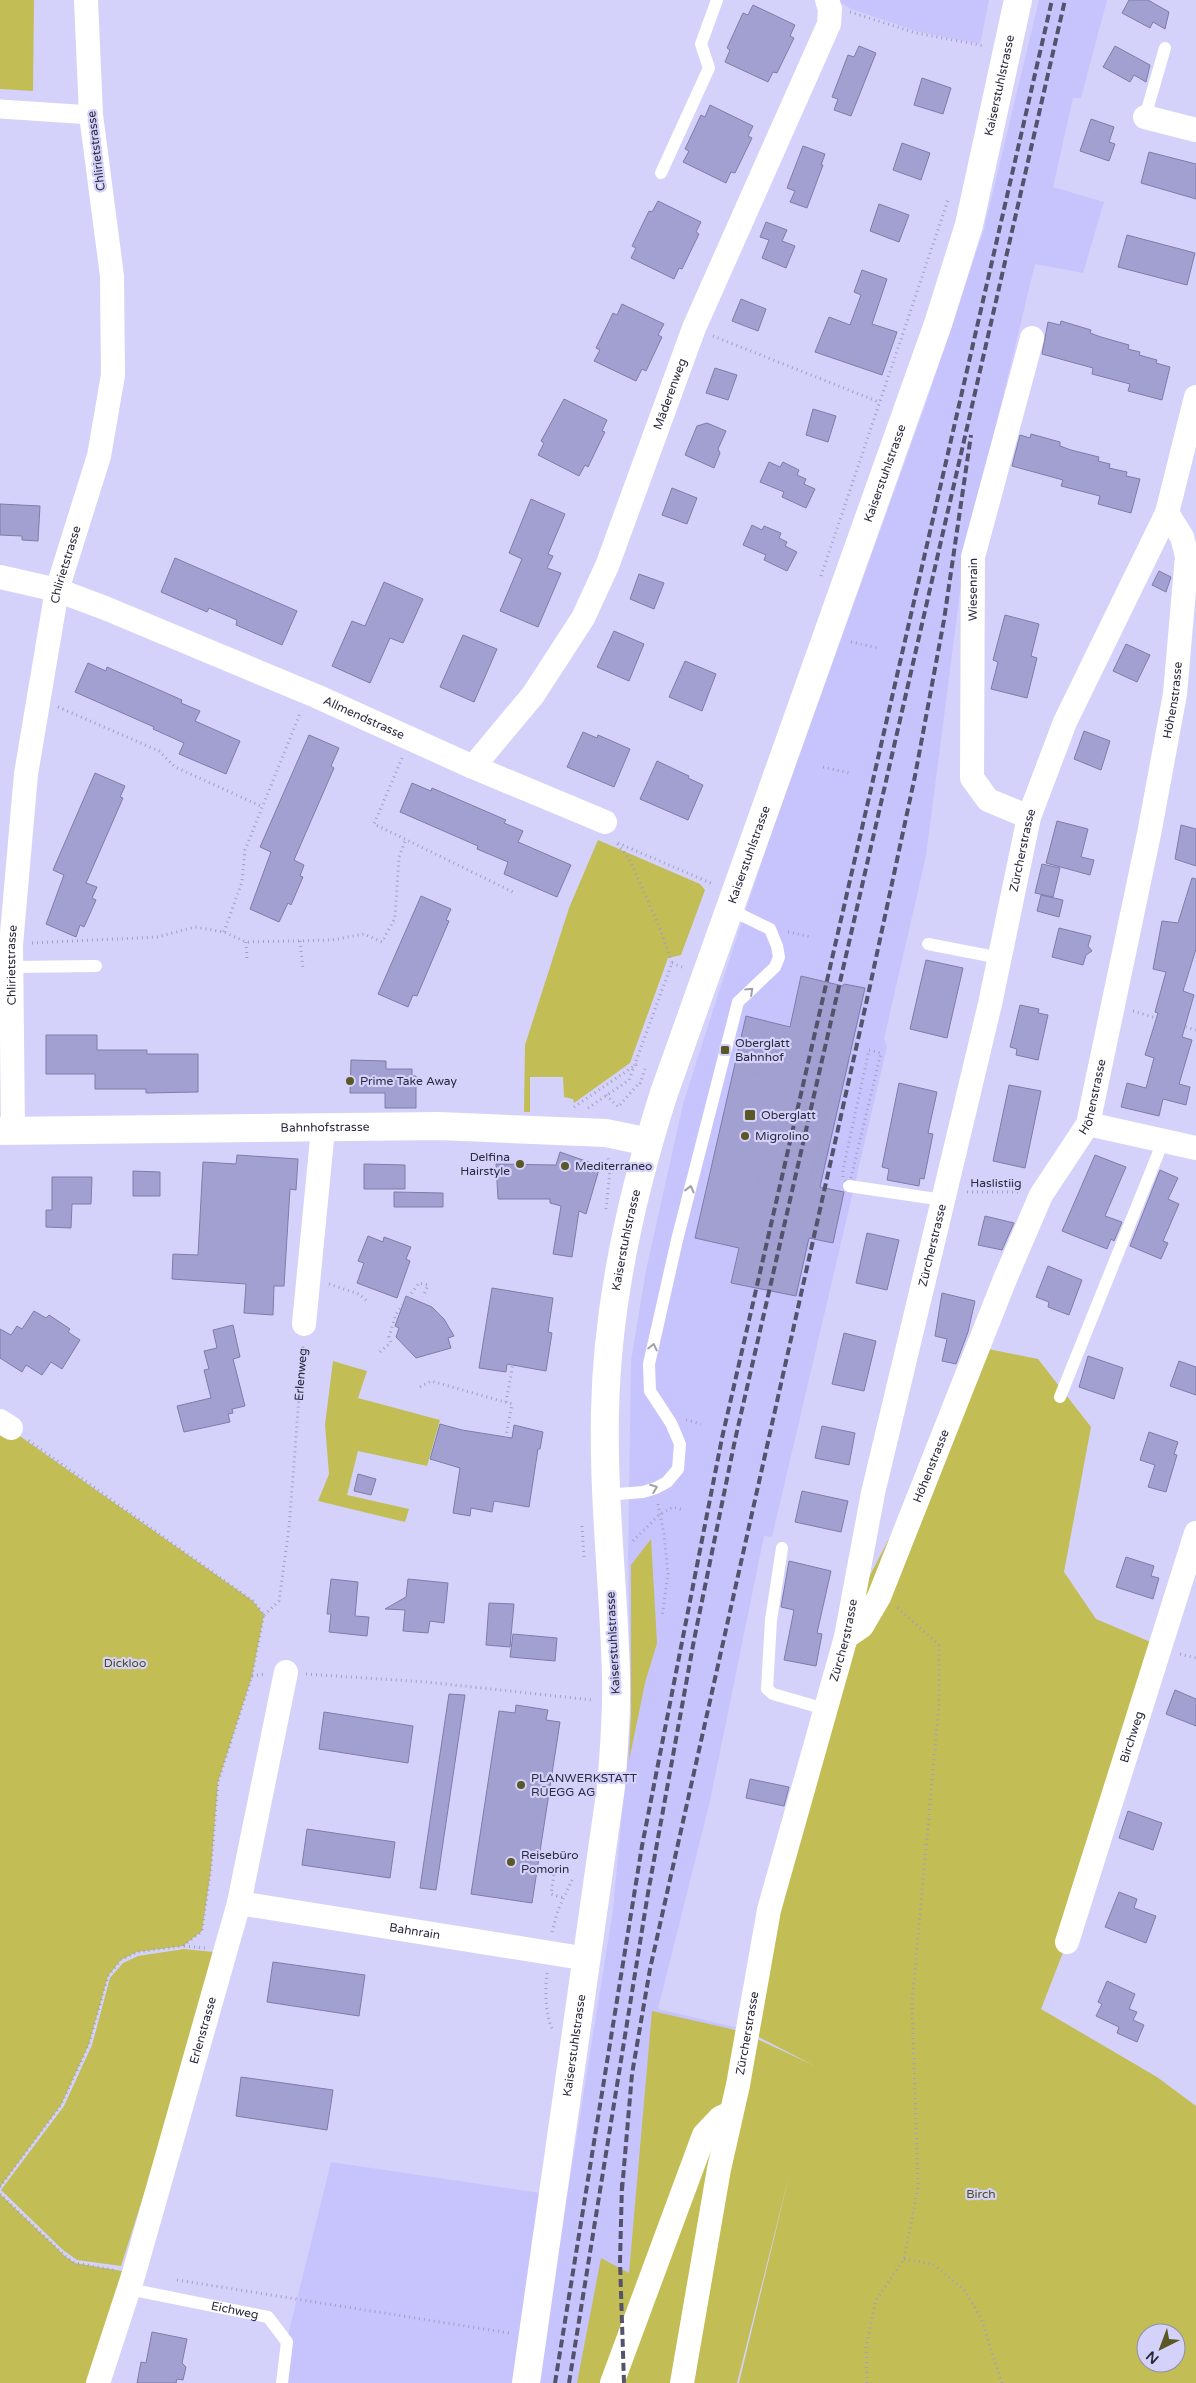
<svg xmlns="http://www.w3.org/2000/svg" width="1196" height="2383" viewBox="0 0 1196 2383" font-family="'Varela Round',sans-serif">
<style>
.built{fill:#c7c4fd}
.green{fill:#c2bd54;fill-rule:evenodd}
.building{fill:#a2a0d0;stroke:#7f7caa}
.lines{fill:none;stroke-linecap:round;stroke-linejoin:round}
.path{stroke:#a19fc2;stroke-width:3;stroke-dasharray:1 4;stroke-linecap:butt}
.service{stroke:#fff;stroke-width:12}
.pedestrian{stroke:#fff;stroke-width:19}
.minor{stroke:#fff;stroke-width:24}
.tertiary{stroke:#fff;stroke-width:28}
.secondary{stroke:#fff;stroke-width:28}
.rail{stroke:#54536b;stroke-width:4;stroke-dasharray:8 4;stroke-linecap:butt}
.oneway{stroke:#a09fa8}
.poi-dot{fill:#5a5824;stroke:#d4d2fb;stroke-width:2}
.labels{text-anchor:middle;stroke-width:4.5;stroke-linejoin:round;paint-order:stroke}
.street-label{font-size:12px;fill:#2b2a3d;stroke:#d4d2fb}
.poi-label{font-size:12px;fill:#2b2a3d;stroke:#d4d2fb;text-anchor:start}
.park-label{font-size:12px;fill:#4f4c11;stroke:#d4d2fb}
</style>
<rect width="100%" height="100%" fill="#d4d2fb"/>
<g class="built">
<polygon points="837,0 989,0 980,44 919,32 851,9"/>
<polygon points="1039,0 1107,0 1081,98 1073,98 1053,187 1104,202 1083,273 1035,264 965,554 926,856 884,1039 887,1047 772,1537 764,1536 710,1801 658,2009 743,2029 651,2026 635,2383 276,2383 331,2162 567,2197 613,1910 631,1716 628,1557 631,1361 646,1270 683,1104 728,964 769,840 925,406 984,229"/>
</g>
<g class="green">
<polygon points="0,0 34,0 33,91 0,89"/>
<polygon points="598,840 700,884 705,890 681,955 668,958 630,1063 574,1103 573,1099 564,1097 563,1077 530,1077 530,1112 524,1112 525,1045 569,908"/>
<path d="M988 1349 1038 1359 1091 1427 1064 1572 1096 1619 1153 1643 1067 1942 1041 2009 1157 2077 1196 2106V2383H739L791 2168 737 2383H577L601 2258 629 2273 652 2011 740 2031 813 2065 743 2029 843 1627ZM1146 2333H1176V2363H1146Z"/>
<polygon points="333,1361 367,1371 358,1398 440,1420 427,1466 358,1451 347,1495 409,1509 405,1522 318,1501 329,1474 325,1425"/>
<polygon points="0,1422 253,1601 264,1615 252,1676 218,1782 211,1869 202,1931 183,1946 137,1952 121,1960 108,1976 89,2044 61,2105 0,2187"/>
<polygon points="651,1539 657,1643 645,1683 629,1761 631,1715 631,1565"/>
<polygon points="184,1949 214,1952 164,2131 121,2266 77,2260 63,2250 1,2190 64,2106 92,2045 110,1978 123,1963 138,1956"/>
<polygon points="0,2194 66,2257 75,2263 134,2273 98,2383 0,2383"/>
</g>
<g class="building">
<polygon points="1129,0 1148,0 1169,12 1165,29 1153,22 1150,28 1122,13"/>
<polygon points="753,5 795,25 790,36 794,38 777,73 773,72 768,82 725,62 730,50 727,48 743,13 748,15"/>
<polygon points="859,46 876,53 851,116 834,110 838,99 832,97 848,55 854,57"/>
<polygon points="1115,46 1150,65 1146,82 1134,75 1130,82 1103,67"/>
<polygon points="922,78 951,88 943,114 914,105"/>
<polygon points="710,105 753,126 748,136 752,138 735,173 731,172 726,183 683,162 689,151 685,149 701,115 705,117"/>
<polygon points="1091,119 1114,127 1109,142 1115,144 1109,161 1080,151"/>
<polygon points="902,143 930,153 921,180 893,170"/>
<polygon points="803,146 825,154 821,165 823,165 807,208 790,202 795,191 787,188"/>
<polygon points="1149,152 1196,164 1196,199 1141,183"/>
<polygon points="658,201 701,222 696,232 699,234 682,269 679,268 674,279 631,258 636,248 632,246 649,211 652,212"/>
<polygon points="879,204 909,215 899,242 870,231"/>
<polygon points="766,222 787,230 782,241 795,246 786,268 762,258 769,240 760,237"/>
<polygon points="1127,235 1195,253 1187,285 1118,267"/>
<polygon points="862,270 887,279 872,324 897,332 882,375 815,352 829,317 850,325 861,295 854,292"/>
<polygon points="741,299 766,309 758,331 732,321"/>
<polygon points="622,304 664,324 658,335 662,337 646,371 642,369 636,381 594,361 600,350 596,348 613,313 617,315"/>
<polygon points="1061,321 1091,330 1090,333 1101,337 1129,345 1128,349 1140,352 1139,355 1157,360 1156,363 1170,367 1162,400 1128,391 1130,384 1092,374 1093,368 1042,354 1048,322 1060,325"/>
<polygon points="715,368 737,375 728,400 706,393"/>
<polygon points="564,399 607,420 602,431 605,432 588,467 585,465 579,476 538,455 544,443 541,441"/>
<polygon points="813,409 836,416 828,442 806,435"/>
<polygon points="707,423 726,431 718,449 720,453 714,468 685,455 697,426"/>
<polygon points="1031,434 1060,442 1060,446 1071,450 1099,457 1098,461 1110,464 1109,468 1127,472 1126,476 1140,479 1131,513 1098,504 1100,496 1061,486 1063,480 1012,466 1020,435 1030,438"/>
<polygon points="769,462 780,467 783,462 799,470 797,475 806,479 804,484 815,489 806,508 782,497 784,492 760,482"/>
<polygon points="672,488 697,498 687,524 662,515"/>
<polygon points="531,499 565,514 548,554 553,556 547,568 561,573 538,627 500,611 522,559 509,553"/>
<polygon points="0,504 40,506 38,541 22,540 22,536 0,535"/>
<polygon points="752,525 762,530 764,526 781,533 779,538 787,542 785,546 797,552 787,571 764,560 766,555 743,545"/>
<polygon points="175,558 297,611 282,645 236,625 237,620 209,608 207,612 161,592"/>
<polygon points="1159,571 1171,577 1166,592 1152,585"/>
<polygon points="639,574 664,583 654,609 630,599"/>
<polygon points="384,582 423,599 403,643 390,638 370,683 332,666 352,621 365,626"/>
<polygon points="1005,615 1039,624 1031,656 1037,658 1027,698 991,689 998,662 993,660"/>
<polygon points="614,631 644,644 629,681 597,667"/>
<polygon points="463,635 497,649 474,702 440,687"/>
<polygon points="1126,644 1150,655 1137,682 1113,671"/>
<polygon points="685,661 716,674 702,711 669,697"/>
<polygon points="88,663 106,671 107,667 182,700 181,703 200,711 195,721 240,741 226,774 179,754 184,743 153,729 154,727 75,692"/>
<polygon points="1084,731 1110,741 1101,770 1074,759"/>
<polygon points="583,732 597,738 598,735 630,749 614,787 567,767"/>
<polygon points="309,735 339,748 331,766 334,768 294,860 304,865 300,876 303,877 291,905 288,903 279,922 250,909 271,852 260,847"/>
<polygon points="657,761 689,776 688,778 703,785 688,820 640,799"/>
<polygon points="95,773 125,786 120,797 123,798 86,883 97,887 92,898 96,900 84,927 80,925 76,937 46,924 64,875 53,870"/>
<polygon points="412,783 431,791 432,788 506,820 504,823 523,831 518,842 571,865 557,897 504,874 508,862 477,849 478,846 400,812"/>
<polygon points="1057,821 1088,829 1081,857 1094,860 1090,875 1046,863"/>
<polygon points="1181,825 1196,829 1196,866 1175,859"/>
<polygon points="1042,864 1060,868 1053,897 1035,893"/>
<polygon points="1192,878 1196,879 1196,949 1183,991 1194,995 1182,1037 1192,1040 1179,1084 1190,1087 1186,1105 1163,1099 1159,1116 1121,1107 1127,1083 1146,1088 1154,1058 1145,1055 1158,1013 1155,1012 1166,972 1153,969 1162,921 1178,923"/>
<polygon points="1041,895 1063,900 1059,917 1037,911"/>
<polygon points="421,896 451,909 446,920 449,921 417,996 413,995 408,1007 378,994"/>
<polygon points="1059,928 1091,936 1088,946 1092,951 1086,955 1083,965 1052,957"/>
<polygon points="926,960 963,968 947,1038 910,1029"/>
<polygon points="801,976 843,986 844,984 865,988 820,1187 844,1192 833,1243 809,1238 796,1296 731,1283 739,1248 695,1238 746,1016 790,1027"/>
<polygon points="1020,1005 1039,1009 1038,1013 1048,1015 1038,1060 1016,1055 1017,1049 1010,1047"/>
<polygon points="46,1035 97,1035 97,1050 147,1050 147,1054 198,1054 198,1092 146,1093 146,1089 95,1089 95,1074 46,1074"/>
<polygon points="351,1060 386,1061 386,1069 412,1069 412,1076 416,1076 416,1108 385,1108 385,1093 350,1093"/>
<polygon points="899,1083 937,1092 928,1133 933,1134 924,1179 920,1178 919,1186 887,1180 889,1169 882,1167"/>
<polygon points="1009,1085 1041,1091 1025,1168 993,1161"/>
<polygon points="560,1152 600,1166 586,1214 579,1211 572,1257 553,1254 561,1206 550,1203 550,1199 498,1199 496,1164 556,1165"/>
<polygon points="237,1155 298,1159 296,1190 290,1189 284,1286 274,1286 273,1315 244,1313 246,1284 172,1279 173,1254 198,1255 203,1162 236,1164"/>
<polygon points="1095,1155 1126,1167 1105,1216 1122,1222 1114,1241 1111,1239 1107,1249 1062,1231"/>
<polygon points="364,1164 405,1165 405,1189 364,1189"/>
<polygon points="1160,1170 1178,1178 1168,1199 1179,1204 1163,1241 1168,1243 1161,1259 1130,1246"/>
<polygon points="133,1171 160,1172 160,1196 133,1196"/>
<polygon points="52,1177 92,1177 91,1204 72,1204 71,1228 46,1227 46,1210 52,1210"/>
<polygon points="394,1192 443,1193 443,1207 394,1207"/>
<polygon points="985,1216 1014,1223 1002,1250 978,1245"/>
<polygon points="867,1233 899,1240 887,1290 856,1283"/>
<polygon points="368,1236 383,1242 384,1237 411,1247 406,1259 410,1261 397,1298 357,1283 364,1263 358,1261"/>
<polygon points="1048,1266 1082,1280 1069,1315 1048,1307 1049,1302 1036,1297"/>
<polygon points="492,1288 553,1298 548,1332 552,1333 546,1371 507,1364 506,1372 479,1368"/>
<polygon points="942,1293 975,1301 968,1332 956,1364 942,1361 947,1339 935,1336"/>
<polygon points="406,1296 432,1307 444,1319 454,1336 448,1338 451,1348 416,1358 396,1337 399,1328 395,1326"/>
<polygon points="34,1311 46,1318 49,1315 70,1329 68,1332 80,1340 62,1369 51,1362 42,1375 26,1365 22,1372 0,1358 0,1329 11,1335 17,1326 22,1329"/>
<polygon points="233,1325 240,1357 233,1359 245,1406 232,1409 233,1413 228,1414 230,1422 184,1432 177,1406 211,1398 204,1370 209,1369 204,1351 217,1348 213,1330"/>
<polygon points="844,1333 876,1341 864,1391 832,1384"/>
<polygon points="1088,1356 1123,1368 1114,1399 1079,1387"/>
<polygon points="1179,1361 1196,1367 1196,1395 1170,1386"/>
<polygon points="440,1424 462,1430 512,1438 514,1425 543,1432 540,1449 538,1449 529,1507 494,1501 492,1512 471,1508 470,1516 453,1513 460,1468 430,1459"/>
<polygon points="822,1426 855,1433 849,1465 815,1458"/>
<polygon points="1149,1432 1178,1442 1174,1454 1177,1455 1166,1492 1148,1487 1155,1465 1140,1460"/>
<polygon points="358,1474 376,1479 371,1495 354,1491"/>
<polygon points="802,1491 848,1501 841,1532 795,1522"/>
<polygon points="1126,1557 1154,1566 1151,1576 1159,1578 1153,1599 1116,1587"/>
<polygon points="789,1561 831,1571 817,1633 822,1634 816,1666 784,1660 794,1610 781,1607"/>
<polygon points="331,1579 358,1582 355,1616 369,1617 367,1636 329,1632 331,1614 327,1614"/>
<polygon points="408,1579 448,1583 444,1623 430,1621 428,1633 403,1631 405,1610 385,1609 406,1597"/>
<polygon points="489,1603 514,1604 510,1647 486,1645"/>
<polygon points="513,1634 557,1638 555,1661 510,1657"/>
<polygon points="1175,1690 1196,1699 1196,1726 1166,1714"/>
<polygon points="449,1694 465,1695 436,1890 420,1888"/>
<polygon points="516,1705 548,1710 546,1720 560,1722 532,1903 471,1894 499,1711 515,1713"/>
<polygon points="324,1712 413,1726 408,1763 319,1749"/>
<polygon points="750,1779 789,1787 784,1806 746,1798"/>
<polygon points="1128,1811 1162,1823 1153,1850 1119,1838"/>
<polygon points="307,1829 395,1842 390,1878 302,1865"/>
<polygon points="1119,1892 1137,1899 1134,1908 1156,1916 1146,1943 1105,1927"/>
<polygon points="273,1962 365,1975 359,2016 267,2002"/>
<polygon points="1107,1981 1135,1994 1129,2009 1137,2012 1133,2020 1144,2025 1137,2042 1117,2033 1119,2027 1096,2016 1102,2004 1098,2002"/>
<polygon points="241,2077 333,2090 327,2130 236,2116"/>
<polygon points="152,2332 187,2339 182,2363 186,2367 183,2380 177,2379 176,2383 137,2383 141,2362 146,2363"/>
</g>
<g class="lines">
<g class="path">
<polyline points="850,12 916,33 985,46"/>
<polyline points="713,336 879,402"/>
<polyline points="821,576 948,200"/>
<polyline points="851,642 878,648"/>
<polyline points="58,707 159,751 175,767 263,807"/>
<polyline points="402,758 374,824 515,893"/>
<polyline points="823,767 849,773"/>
<polyline points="618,843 713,884"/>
<polyline points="224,932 242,882 245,850 301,711"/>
<polyline points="788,932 811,937"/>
<polyline points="300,941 303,969"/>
<polyline points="246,942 247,960"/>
<polyline points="32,943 157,937 195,927 224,932 246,942 332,940 364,934 382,942 395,918 399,857 405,841"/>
<polyline points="672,963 682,967"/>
<polyline points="1133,1011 1196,1030"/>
<polygon points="869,1050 881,1053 849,1186 843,1177 843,1170"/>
<polyline points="739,1069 775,1077"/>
<polyline points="640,1084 645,1069"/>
<polyline points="606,1095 618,1107 640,1082"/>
<polyline points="574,1107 640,1062"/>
<polyline points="588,1108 629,1080 672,963 661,931 629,858 616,842"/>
<polyline points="967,1192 1018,1192"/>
<polyline points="755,1197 767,1143"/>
<polyline points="709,1198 711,1188"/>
<polyline points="606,1209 610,1171 608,1158"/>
<polyline points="801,1220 839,1055"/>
<polyline points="329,1284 359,1294 367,1301"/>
<polyline points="380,1352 391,1342 389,1337 396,1314 419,1283 428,1285 423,1297"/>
<polyline points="420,1387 431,1381 512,1404 502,1457"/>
<polyline points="506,1402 516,1348"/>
<polyline points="686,1420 701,1424"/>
<polyline points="658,1504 664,1534 668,1574 662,1617"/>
<polyline points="582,1526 584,1557"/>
<polyline points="633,1541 659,1515 673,1507 683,1510"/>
<path id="s1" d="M264 1615 279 1601 289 1528 303 1345"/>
<polyline points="1180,1654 1196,1658"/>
<polyline points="306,1674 426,1682 593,1700"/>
<polyline points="252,1676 265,1674"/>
<polyline points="556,1860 551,1894 564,1898"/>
<polyline points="552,1932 558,1910 572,1880"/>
<polyline points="184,1946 205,1948"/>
<path d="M547 1973C545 1991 545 2012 552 2029"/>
<polyline points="0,2187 61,2105 89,2044 108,1976 121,1960 137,1952 183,1946 202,1931 211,1869 218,1782 252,1676 264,1615 253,1601 28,1440"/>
<polyline points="0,2194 66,2257 75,2263 114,2270"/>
<polyline points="904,2259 933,2264 965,2291 981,2318 1002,2383"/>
<polyline points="177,2280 509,2333"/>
<polyline points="867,2383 866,2347 876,2300 904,2259 918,2187 912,2003 939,1704 939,1645 897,1607"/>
</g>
<g class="service">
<polyline points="1145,117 1165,48"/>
<polyline points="661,173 709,68 701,44 717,0"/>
<polyline points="928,944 1000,958"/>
<polyline points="12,967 96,966"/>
<polyline points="849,1186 943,1200"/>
<polyline points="1060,1397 1158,1154 1161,1140"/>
<polyline points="606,1495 643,1492 656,1488 667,1482 678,1469 680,1444 671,1423 650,1391 649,1364 677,1240 738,1002 775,967 779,957 777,946 770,929 729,909"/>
<polyline points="782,1548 771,1620 767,1689 773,1694 825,1709"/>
<path id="s2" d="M129 2289 268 2317 287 2342 282 2383"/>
</g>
<polyline class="pedestrian" points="0,109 91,115"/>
<g class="minor">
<polyline points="1145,117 1196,130"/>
<path id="s3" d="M0 577 57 590 105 608 316 696 473 767 605 822"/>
<path id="s4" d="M473 767 533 695 583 618 607 566 694 328 829 24 830 9 827 0"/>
<path id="s5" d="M1029 817 988 800 972 778 973 557 1032 338"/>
<polyline points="1088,1124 1196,1148"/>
<path id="s6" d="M13 1131 11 945 26 774 57 590 99 456 113 375 112 276 91 115 86 0"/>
<polyline points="304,1324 323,1129"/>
<polyline points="0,1421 11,1428"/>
<path id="s7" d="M846 1637 862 1626 879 1597 1005 1279 1041 1195 1088 1124 1149 834 1175 694 1187 556 1182 537 1167 513"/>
<path id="s8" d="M239 1903 588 1959"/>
<path id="s9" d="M1067 1942 1196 1533"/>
<path id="s10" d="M98 2383 134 2273 239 1903 286 1672"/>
<polyline points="612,2383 704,2135 720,2118 731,2113"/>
<path id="s11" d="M682 2383 719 2169 738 2085 769 1910 846 1637 873 1493 990 1004 1029 817 1065 722 1167 513 1196 397"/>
</g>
<path class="tertiary" id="s12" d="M0 1131 439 1126 606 1133 649 1142"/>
<path class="secondary" id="s13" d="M526 2383 611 1787C614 1751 617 1714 616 1677 614 1589 603 1501 605 1412 607 1304 631 1196 664 1093L938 324 969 225 1018 0"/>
<g class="rail">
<polyline points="622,2183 620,2262 624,2383"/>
<polyline points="622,2190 632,2074 650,1969 870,986 915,776 944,620 971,435"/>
<polyline points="555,2383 642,1846 722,1438 1052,0"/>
<polyline points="569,2383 648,1893 694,1640 735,1440 1065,0"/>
</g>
</g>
<defs><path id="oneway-chevron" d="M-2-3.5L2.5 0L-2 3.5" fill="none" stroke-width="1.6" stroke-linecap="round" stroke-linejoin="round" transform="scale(1.25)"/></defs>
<g class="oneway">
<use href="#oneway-chevron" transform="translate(750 991) rotate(-43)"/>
<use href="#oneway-chevron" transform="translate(690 1189) rotate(-76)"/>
<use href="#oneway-chevron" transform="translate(653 1347) rotate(-77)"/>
<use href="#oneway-chevron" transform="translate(654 1488) rotate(-21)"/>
</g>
<g class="poi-dot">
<rect x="720" y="1045" width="10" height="10" rx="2.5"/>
<circle cx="350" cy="1081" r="5"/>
<rect x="744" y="1109" width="12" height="12" rx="2.5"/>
<circle cx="745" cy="1136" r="5"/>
<circle cx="520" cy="1164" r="5"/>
<circle cx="565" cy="1166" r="5"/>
<circle cx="521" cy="1785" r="5"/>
<circle cx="511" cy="1862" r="5"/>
</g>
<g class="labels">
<g class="street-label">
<text dy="4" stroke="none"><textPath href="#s13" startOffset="2366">Kaiserstuhlstrasse</textPath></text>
<text transform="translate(96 151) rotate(-97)" y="4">Chlirietstrasse</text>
<text dy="4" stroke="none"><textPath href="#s4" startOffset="426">Mäderenweg</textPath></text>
<text dy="4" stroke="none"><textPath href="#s13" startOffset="1961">Kaiserstuhlstrasse</textPath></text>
<text dy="4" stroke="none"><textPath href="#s6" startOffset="571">Chlirietstrasse</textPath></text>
<text dy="4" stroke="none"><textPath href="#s5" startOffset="260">Wiesenrain</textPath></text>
<text dy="4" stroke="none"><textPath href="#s7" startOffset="1004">Höhenstrasse</textPath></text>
<text dy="4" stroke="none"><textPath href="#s3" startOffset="391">Allmendstrasse</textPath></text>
<text dy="4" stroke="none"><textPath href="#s11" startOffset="1571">Zürcherstrasse</textPath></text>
<text dy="4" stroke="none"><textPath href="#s13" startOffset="1556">Kaiserstuhlstrasse</textPath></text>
<text dy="4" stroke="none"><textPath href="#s6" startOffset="166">Chlirietstrasse</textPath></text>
<text dy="4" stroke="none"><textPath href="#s7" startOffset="599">Höhenstrasse</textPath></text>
<text dy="4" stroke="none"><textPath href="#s12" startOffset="325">Bahnhofstrasse</textPath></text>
<text x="996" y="1187">Haslistiig</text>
<text dy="4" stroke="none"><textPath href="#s13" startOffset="1151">Kaiserstuhlstrasse</textPath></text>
<text dy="4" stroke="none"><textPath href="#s11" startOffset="1166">Zürcherstrasse</textPath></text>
<text dy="4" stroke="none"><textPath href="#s1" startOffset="248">Erlenweg</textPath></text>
<text dy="4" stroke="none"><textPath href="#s7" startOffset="194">Höhenstrasse</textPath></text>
<text dy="4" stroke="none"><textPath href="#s11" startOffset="761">Zürcherstrasse</textPath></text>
<text transform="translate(613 1643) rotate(-93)" y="4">Kaiserstuhlstrasse</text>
<text dy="4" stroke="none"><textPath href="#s9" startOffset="215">Birchweg</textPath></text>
<text dy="4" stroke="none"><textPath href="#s8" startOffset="178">Bahnrain</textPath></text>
<text dy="4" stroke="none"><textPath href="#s10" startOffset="368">Erlenstrasse</textPath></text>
<text dy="4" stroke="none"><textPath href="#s11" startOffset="356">Zürcherstrasse</textPath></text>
<text dy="4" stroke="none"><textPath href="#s13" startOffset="341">Kaiserstuhlstrasse</textPath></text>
<text dy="4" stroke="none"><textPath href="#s2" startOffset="108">Eichweg</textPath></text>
</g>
<g class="poi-label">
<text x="735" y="1047">Oberglatt<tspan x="735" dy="14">Bahnhof</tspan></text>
<text x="360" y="1085">Prime Take Away</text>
<text x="761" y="1119">Oberglatt</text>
<text x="755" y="1140">Migrolino</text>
<text x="510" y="1161" text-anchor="end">Delfina<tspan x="510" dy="14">Hairstyle</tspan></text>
<text x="575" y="1170">Mediterraneo</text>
<text x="531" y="1782">PLANWERKSTATT<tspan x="531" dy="14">RÜEGG AG</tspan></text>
<text x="521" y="1859">Reisebüro<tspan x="521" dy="14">Pomorin</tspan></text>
</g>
<g class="park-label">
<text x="125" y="1667">Dickloo</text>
<text x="981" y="2198">Birch</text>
</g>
</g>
<g transform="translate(1161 2348) rotate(222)"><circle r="24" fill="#d4d2fb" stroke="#908faf"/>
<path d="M0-4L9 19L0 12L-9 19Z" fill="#5a5824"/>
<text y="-8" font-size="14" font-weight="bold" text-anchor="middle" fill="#2b2a3d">N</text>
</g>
</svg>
